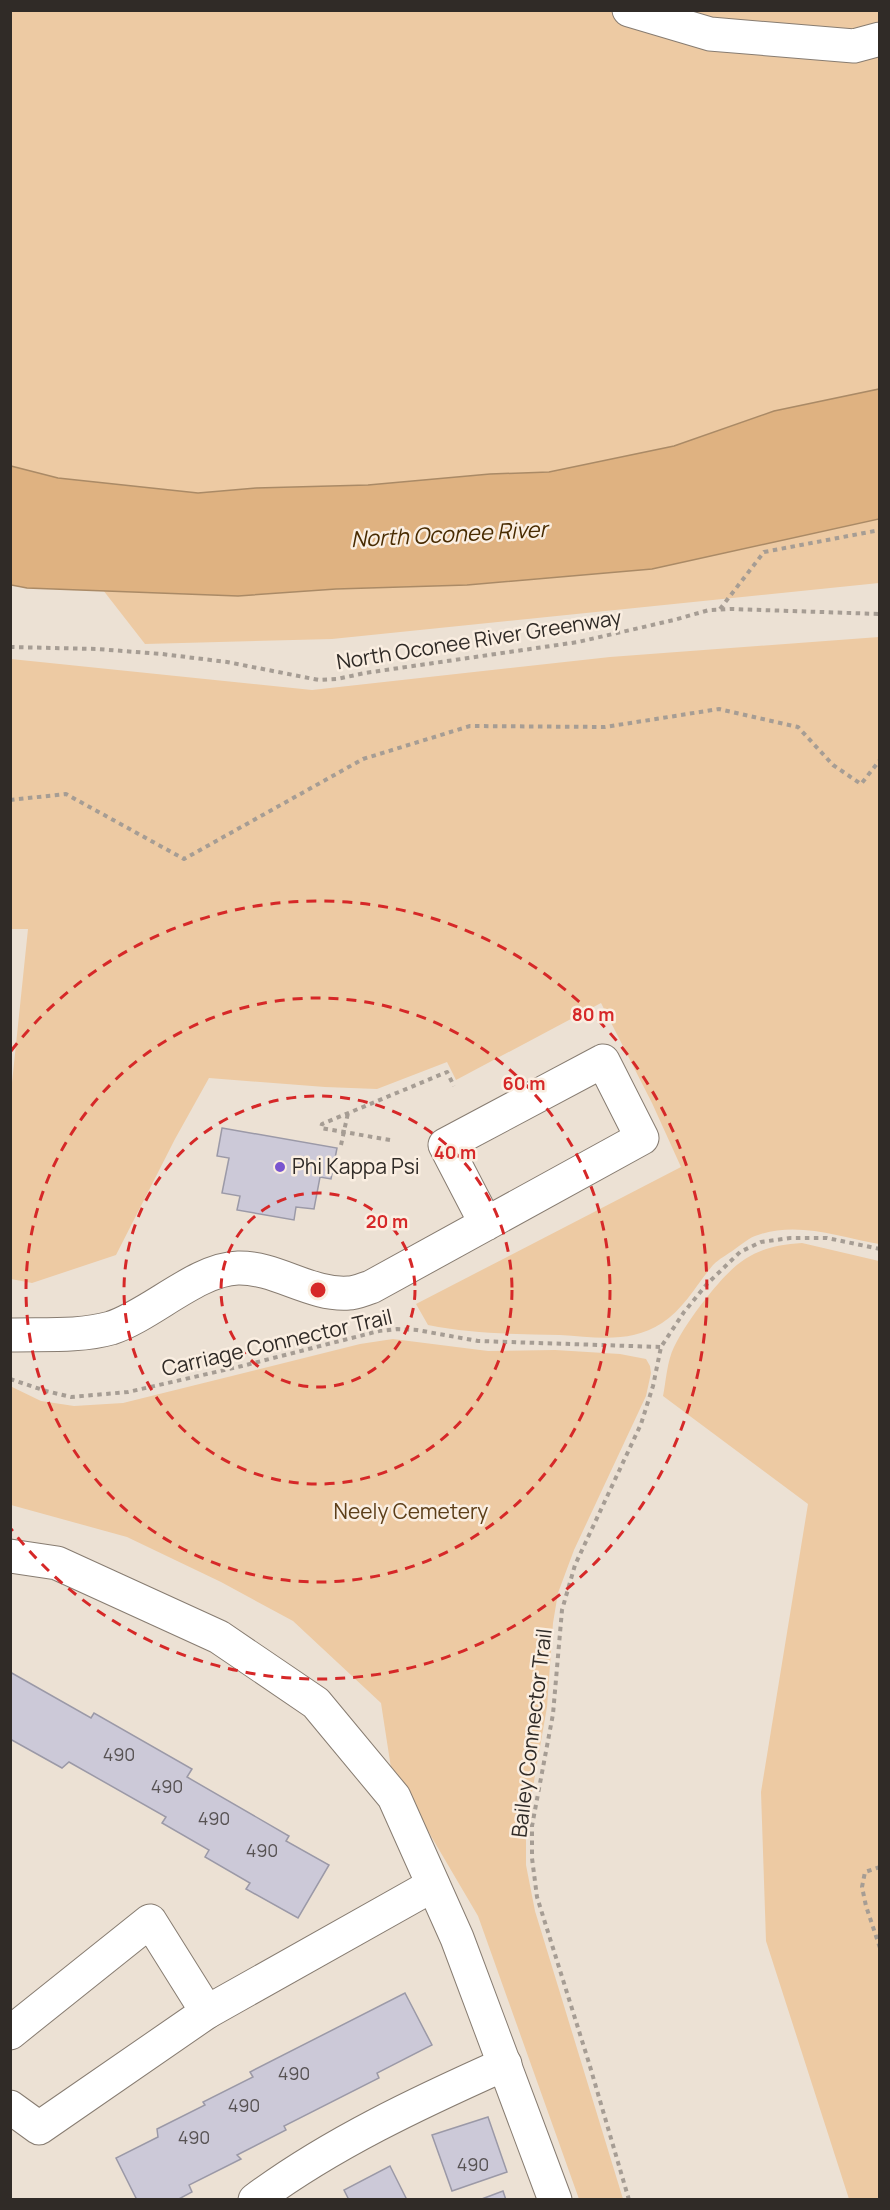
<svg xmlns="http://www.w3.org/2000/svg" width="890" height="2210" viewBox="0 0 890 2210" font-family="Manrope,sans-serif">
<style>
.green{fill:#edcaa3}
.water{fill:#dfb281;stroke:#aa8a66;stroke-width:1.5}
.building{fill:#ccc9d8;stroke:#9b99a7;stroke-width:1.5}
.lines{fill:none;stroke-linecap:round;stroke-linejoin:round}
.minor-casing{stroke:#877c71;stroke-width:35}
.path{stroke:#a69d94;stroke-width:4;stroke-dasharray:4.5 4.5;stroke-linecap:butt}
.minor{stroke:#fff;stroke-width:33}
.ring{fill:none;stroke:#d62828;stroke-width:3;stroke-dasharray:10 8}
.poi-dot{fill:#7955cf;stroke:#faeee1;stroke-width:2}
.labels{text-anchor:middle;stroke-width:5;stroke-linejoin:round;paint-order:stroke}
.number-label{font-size:18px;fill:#575253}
.street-label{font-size:21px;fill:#302b27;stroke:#faeee1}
.poi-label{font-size:21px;fill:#302b27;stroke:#faeee1;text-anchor:start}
.park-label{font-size:21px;fill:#5d3f19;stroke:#faeee1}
.water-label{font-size:22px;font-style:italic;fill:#482b01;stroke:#faeee1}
.centre{fill:#d62828;stroke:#faeee1;stroke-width:3}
.ring-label{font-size:18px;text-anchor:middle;font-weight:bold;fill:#d62828;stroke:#faeee1;stroke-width:5;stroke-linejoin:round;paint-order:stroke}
</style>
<rect width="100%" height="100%" fill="#ece1d4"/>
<g class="green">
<polygon points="10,11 879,11 879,389 774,411 674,446 549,472 490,474 368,485 256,488 198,493 58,478 11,466"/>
<polygon points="879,519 879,583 332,639 145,644 103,590 238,596 336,589 467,585 652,569"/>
<path d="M879 637V1244C840 1237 798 1221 758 1235 750 1237 742 1244 735 1249 728 1254 719 1259 713 1265 697 1284 683 1310 662 1323 630 1344 595 1337 560 1335 515 1334 472 1334 428 1325L416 1304 681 1167 652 1103 601 1003 456 1080 447 1062 377 1089 325 1087 209 1078 175 1139 116 1255 32 1283 11 1279 10 1102 28 929H11V659L312 690 610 657Z"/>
<path d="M802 1243 879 1261V2199H849L766 1941 761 1792 808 1504 663 1396C666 1381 667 1361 674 1347 682 1331 693 1315 704 1301 734 1263 752 1246 802 1243Z"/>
<polygon points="393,1339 488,1351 555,1350 620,1354 646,1359 650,1366 651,1373 646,1396 574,1550 558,1593 553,1623 547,1707 526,1827 526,1865 535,1911 623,2199 579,2199 478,1916 391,1768 381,1703 293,1621 221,1582 127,1537 11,1505 10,1386 41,1401 74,1406 123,1403 360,1344"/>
</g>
<polygon class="water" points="879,389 879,519 652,569 467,585 336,589 238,596 27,588 11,585 11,466 58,478 198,493 256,488 368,485 490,474 549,472 674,446 774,411"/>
<g class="building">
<polygon points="222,1128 337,1148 331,1179 320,1177 314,1209 296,1207 294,1220 237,1210 240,1196 222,1193 229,1158 217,1156"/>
<polygon points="10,1672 91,1718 94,1713 192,1769 187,1777 289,1836 286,1841 329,1865 298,1918 246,1889 250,1883 205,1857 209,1850 162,1823 166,1817 69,1762 62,1768 10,1739"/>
<polygon points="405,1993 432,2045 377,2073 379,2078 284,2126 286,2130 237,2155 241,2159 189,2185 192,2192 177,2200 137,2200 116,2158 158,2137 157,2129 205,2105 203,2102 253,2077 250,2072"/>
<polygon points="488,2117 507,2172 452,2191 432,2135"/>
<polygon points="390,2166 407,2200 349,2200 344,2190"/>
<polygon points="503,2191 506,2200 479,2200"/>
</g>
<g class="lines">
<defs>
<g id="minor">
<polyline points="629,10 710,34 854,46 880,39"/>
<path d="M10 1335C43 1334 79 1337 111 1328 151 1315 197 1269 238 1268 276 1267 311 1296 349 1293 356 1293 364 1289 371 1287L642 1138 603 1061 445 1145 486 1224"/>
<polyline points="10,1556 57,1563 219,1637 316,1703 394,1797 457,1938 555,2200"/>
<polyline points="10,2033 150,1921 207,2012"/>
<polyline points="10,2107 39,2128 207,2012 433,1885"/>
<path d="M255 2200C330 2144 420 2102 505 2064"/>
</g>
</defs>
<use href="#minor" class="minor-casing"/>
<g class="path">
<polyline points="720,609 764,552 880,530"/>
<polyline points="10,647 97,649 162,654 227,662 319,680 337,679 365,673 578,642 674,620 709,610 732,609 880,614"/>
<polyline points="10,800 66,794 184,859 363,759 470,726 605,727 719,709 798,727 833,765 861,784 880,760"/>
<polyline points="390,1140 321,1128 322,1124 447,1072 454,1086"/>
<polyline points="341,1145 348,1113"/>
<polyline points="10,1379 46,1391 71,1397 128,1392 242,1366 379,1331 397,1329 417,1330 478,1341 661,1347"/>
<polyline points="880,1867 865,1872 862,1887 866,1906 880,1948"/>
<polyline points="629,2200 589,2063 537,1897 532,1858 532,1826 553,1714 562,1610 575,1565 641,1424 653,1386 661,1347 684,1312 707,1284 740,1252 761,1242 790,1238 827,1238 880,1249"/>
</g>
<use href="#minor" class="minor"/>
</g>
<g class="ring">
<circle cx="318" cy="1290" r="97"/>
<circle cx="318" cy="1290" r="194"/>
<circle cx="318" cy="1290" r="292"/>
<path d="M11 1051A389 389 0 1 1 11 1529"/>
</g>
<circle class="poi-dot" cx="280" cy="1167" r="6"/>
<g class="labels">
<g class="number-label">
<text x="119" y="1761">490</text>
<text x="167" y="1793">490</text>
<text x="214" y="1825">490</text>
<text x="262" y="1857">490</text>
<text x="294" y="2080">490</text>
<text x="244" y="2112">490</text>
<text x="194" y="2144">490</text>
<text x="473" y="2171">490</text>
</g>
<g class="street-label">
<text transform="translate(479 640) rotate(-9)" y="7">North Oconee River Greenway</text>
<text transform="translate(277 1343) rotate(-13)" y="7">Carriage Connector Trail</text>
<text transform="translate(532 1733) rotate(-83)" y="7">Bailey Connector Trail</text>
</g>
<g class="poi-label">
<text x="292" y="1174">Phi Kappa Psi</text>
</g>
<g class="park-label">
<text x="411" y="1519">Neely Cemetery</text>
</g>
<g class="water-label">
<text transform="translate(449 534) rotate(-3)" y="8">North Oconee River</text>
</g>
</g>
<circle cx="318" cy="1290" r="9" class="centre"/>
<g class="ring-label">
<text x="593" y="1021">80 m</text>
<text x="524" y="1090">60 m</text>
<text x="455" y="1159">40 m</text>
<text x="387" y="1228">20 m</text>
</g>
<rect width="890" height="2210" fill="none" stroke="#302b27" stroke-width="24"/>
</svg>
